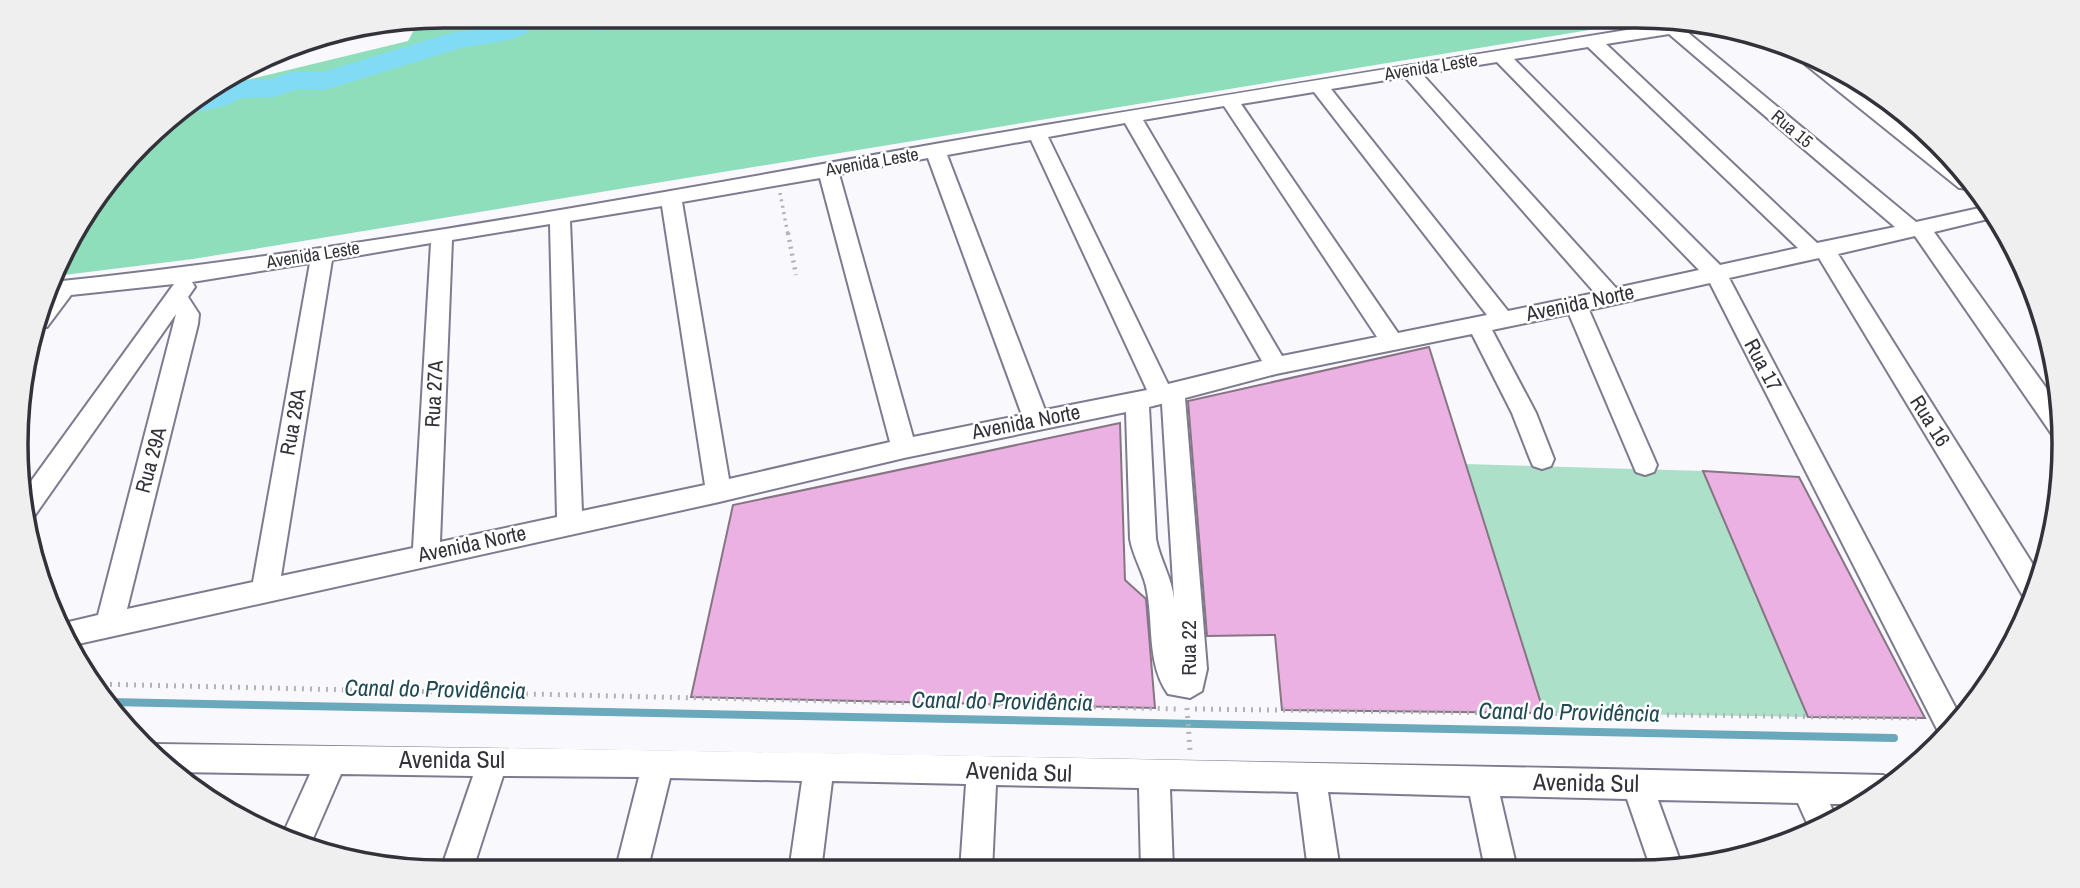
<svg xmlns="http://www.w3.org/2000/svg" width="2080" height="888" viewBox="0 0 2080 888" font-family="'Archivo Narrow',sans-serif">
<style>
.green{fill:#ace0c8}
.forest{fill:#8fdebb}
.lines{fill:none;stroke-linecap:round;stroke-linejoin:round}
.stream{stroke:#6aa8bc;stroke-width:8}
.river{fill:#81dbf4;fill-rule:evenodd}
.building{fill:#ebb1e2;stroke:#867583;stroke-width:2}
.minor-casing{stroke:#7d7b8f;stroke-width:4}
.path-far2{stroke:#b3b2b8;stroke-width:3.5;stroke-dasharray:2 4.5;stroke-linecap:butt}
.path-far1{stroke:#b3b2b8;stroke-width:4.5;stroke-dasharray:2 5;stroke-linecap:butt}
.path{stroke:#b3b2b8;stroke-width:5;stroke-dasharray:2 6;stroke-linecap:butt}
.minor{fill:#fff;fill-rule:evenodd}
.labels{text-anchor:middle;stroke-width:5;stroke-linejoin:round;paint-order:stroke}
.far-street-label{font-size:18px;fill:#33323a;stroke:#fff}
.street-label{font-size:21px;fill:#33323a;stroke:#fff}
.water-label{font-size:23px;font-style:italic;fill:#204954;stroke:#fff}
.near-street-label{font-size:24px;fill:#33323a;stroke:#fff}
.rim{fill:none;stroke:#33323a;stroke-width:3.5}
</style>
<rect width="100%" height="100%" fill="#f9f8fd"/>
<polygon class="green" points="1465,464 1703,471 1808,717 1544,713"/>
<polygon class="forest" points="444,16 1636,16 1656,19 193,259 56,276 73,230 162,122 226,85 408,41 419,20"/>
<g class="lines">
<polyline class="stream" points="109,702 1894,738"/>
<polygon class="river" points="513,16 643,16 639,22 599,31 565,25 536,25 525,34 509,40 461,48 325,90 296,90 274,97 242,98 225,106 195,112 184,109 233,81 270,79 292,72 323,72 447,34 494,26"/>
</g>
<g class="building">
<polygon points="1429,347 1544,713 1282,710 1275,635 1207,636 1188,401"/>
<polygon points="1120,423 1125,580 1146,599 1155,708 691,697 733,505"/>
<polygon points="1703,471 1799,477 1925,718 1808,717"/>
</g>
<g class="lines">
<defs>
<g id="minor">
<path d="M1676 22 1700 26 1686 31 1916 222 1984 207 1992 218 1934 232 2062 410 2061 438 2053 436 1915 236 1838 254 2042 579 2031 603 2026 601 1819 258 1729 278 1961 718 1942 739 1710 283 1589 310 1657 465 1654 472 1645 475 1636 472 1633 465 1569 314 1492 330 1536 413 1554 459 1551 466 1542 469 1533 466 1530 459 1512 413 1472 334 1276 374 1185 398 1207 669 1202 691 1190 698 1168 694C1146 663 1154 622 1146 586 1142 570 1133 556 1130 539L1126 412 904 458 719 502 69 646 60 624 98 615 176 314 33 518 24 521V491L174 284 71 295 47 327 36 328 53 282C349 251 642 196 935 144 1182 101 1430 62 1676 22ZM1669 34 1895 227 1817 243 1606 44ZM1588 47 1798 248 1720 265 1514 59ZM1497 62 1699 270 1616 288 1422 74ZM1405 77 1595 293 1508 311 1331 89ZM1314 92 1487 315 1398 333 1241 104ZM1224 106 1377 337 1282 356 1143 120ZM1125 123 1262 361 1168 384 1048 137ZM1031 140 1147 390 1045 410 947 155ZM928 158 1022 415 913 437 839 174ZM820 178 890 442 729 479 682 202ZM662 206 705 485 582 511 570 221ZM550 224 557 517 440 542 452 240ZM431 243 413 548 281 576 332 260ZM310 263 253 582 127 609 198 324 199 314 188 297 195 287 192 282ZM1161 404H1162L1174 599C1172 578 1160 560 1156 539L1149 407Z"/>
<polygon points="1806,57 1851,83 1946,158 1970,189 1959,188 1806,65 1803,61"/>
<path d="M155 744C731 749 1307 763 1883 775L1895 782 1861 804H1830L1837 820 1825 828 1811 832 1798 803 1658 800 1683 869H1651L1627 799 1500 796 1517 869H1485L1470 796 1328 792 1340 870H1308L1298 792 1170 789 1173 870H1141L1139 788 996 785 992 871H960L966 784 832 781 821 871H789L802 781 670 778 647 872H615L639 777 503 776 472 872H440L473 776 341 774 308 850 282 836 310 774 173 772 162 766 146 747Z"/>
</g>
</defs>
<use href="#minor" class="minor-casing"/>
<polyline class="path-far2" points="780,193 788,235"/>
<polyline class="path-far1" points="788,233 796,275"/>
<g class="path">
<polyline points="94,684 1179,709"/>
<polyline points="1187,708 1190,751"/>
<polyline points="1195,709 1921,718"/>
</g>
<use href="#minor" class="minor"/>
</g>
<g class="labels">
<g class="far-street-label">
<text transform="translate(1431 67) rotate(-9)" y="6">Avenida Leste</text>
<text transform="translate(1792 129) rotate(40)" y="6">Rua 15</text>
<text transform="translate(872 162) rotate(-10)" y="6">Avenida Leste</text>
<text transform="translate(313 255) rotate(-9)" y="6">Avenida Leste</text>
</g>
<g class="street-label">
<text transform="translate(1580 303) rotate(-12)" y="7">Avenida Norte</text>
<text transform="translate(1763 365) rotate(62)" y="7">Rua 17</text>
<text transform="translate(434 394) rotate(-87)" y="7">Rua 27A</text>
<text transform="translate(1930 421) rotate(58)" y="7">Rua 16</text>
<text transform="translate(293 422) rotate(-80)" y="7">Rua 28A</text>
<text transform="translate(1026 422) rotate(-11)" y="7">Avenida Norte</text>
<text transform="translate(151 460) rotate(-75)" y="7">Rua 29A</text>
<text transform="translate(472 544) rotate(-12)" y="7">Avenida Norte</text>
<text transform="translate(1189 648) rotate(-90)" y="7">Rua 22</text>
</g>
<g class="water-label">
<text transform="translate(435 689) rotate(1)" y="8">Canal do Providência</text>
<text transform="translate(1002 701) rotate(1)" y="8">Canal do Providência</text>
<text transform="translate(1569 712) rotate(1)" y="8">Canal do Providência</text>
</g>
<g class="near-street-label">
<text x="452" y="768">Avenida Sul</text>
<text transform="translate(1019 772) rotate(2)" y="8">Avenida Sul</text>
<text transform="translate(1586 783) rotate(1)" y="8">Avenida Sul</text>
</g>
</g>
<path d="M0 0H2080V888H0ZM444 28H1636A416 416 0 0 1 2052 444V444A416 416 0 0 1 1636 860H444A416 416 0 0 1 28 444V444A416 416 0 0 1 444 28Z" fill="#efefef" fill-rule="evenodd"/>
<path class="rim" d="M444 28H1636A416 416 0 0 1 2052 444V444A416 416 0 0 1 1636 860H444A416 416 0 0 1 28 444V444A416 416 0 0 1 444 28Z"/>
</svg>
